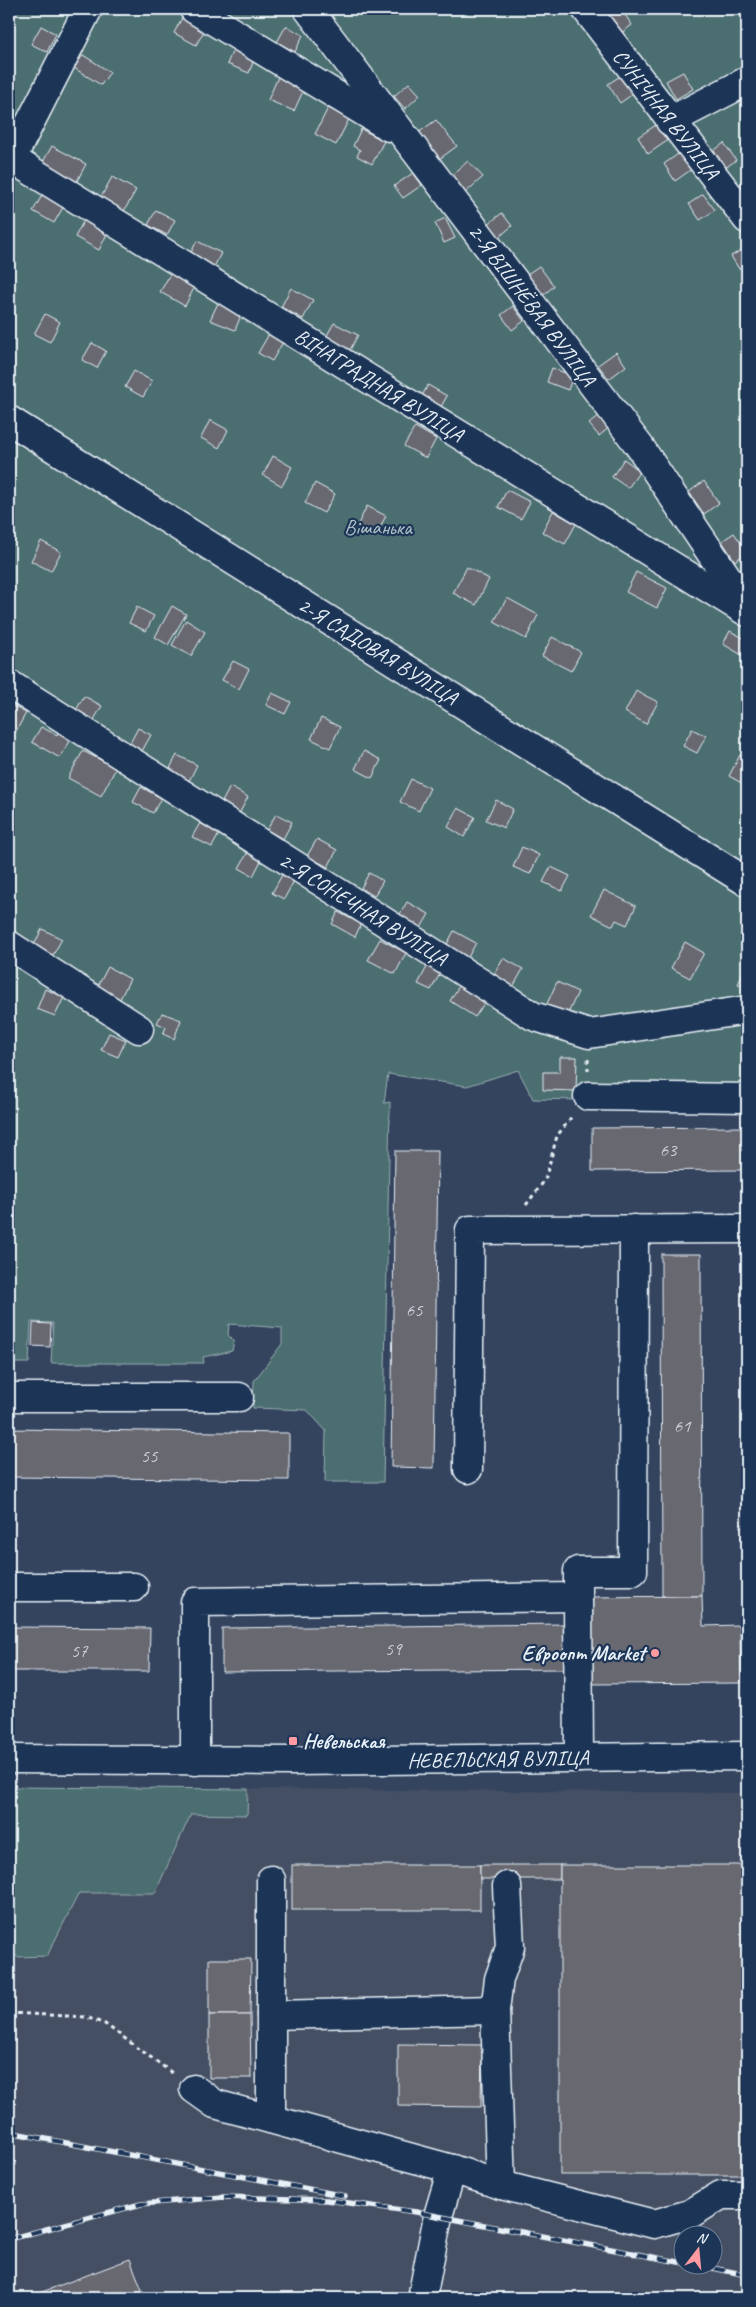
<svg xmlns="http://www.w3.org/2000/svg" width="756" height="2307" viewBox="0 0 756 2307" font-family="Caveat,sans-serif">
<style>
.built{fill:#444f64;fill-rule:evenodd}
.green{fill:#4b6e70;stroke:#9ab0b4}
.building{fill:#686871;stroke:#e8f1f8}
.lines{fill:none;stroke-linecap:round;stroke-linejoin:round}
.minor-casing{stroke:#e8f1f8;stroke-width:31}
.path{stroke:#e8f1f8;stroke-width:3;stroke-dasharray:4 4;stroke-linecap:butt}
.minor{stroke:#1d3557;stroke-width:28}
.rail-casing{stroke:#e8f1f8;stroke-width:5.5}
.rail{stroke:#1d3557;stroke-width:4;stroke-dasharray:11;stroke-linecap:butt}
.poi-dot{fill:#ff9aa2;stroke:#1d3557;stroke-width:2}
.labels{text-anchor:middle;stroke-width:4.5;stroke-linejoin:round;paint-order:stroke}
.number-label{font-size:19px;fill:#c8cfd6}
.street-label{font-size:21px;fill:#e8f1f8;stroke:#1d3557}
.park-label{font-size:21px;fill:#b1c3c8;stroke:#1d3557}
.poi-label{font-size:21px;font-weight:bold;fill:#e8f1f8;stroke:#1d3557;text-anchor:end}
</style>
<rect width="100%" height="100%" fill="#34445f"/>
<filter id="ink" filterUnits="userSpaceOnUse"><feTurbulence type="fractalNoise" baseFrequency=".02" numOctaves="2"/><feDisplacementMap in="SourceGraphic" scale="10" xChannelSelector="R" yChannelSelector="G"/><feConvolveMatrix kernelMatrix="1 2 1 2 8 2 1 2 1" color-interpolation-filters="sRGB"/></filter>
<g filter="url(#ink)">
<path class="built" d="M9 1787 747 1793V2298H9ZM684 2234H714V2264H684Z"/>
<g class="green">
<polygon points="9,9 747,9 747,1084 580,1100 533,1099 518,1070 467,1086 388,1074 384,1103 390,1102 383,1482 325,1482 326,1431 307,1410 253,1408 254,1381 282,1344 282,1328 229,1324 228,1335 234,1341 232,1351 203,1357 204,1363 51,1363 53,1323 31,1322 29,1363 9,1363"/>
<polygon points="9,1787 248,1789 247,1815 191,1814 155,1893 79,1893 47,1956 17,1957 9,1947"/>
</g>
<g class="building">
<polygon points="614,9 621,9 632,25 617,36 603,17"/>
<polygon points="184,14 207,26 196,45 174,33"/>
<polygon points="41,26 56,34 47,52 31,44"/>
<polygon points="286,26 303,35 295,52 277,42"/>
<polygon points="235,45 256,54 249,73 227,64"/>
<polygon points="83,55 110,72 101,85 74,68"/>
<polygon points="683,72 693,89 676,99 666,81"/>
<polygon points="625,73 637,91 620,103 608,84"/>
<polygon points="278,77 304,89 294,111 268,100"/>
<polygon points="409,83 420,95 405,109 394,96"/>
<polygon points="328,108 349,119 336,145 315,134"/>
<polygon points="436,120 457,146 438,160 418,133"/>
<polygon points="656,125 667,141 648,154 638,137"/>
<polygon points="361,129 384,141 372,164 357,156 360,150 353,146"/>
<polygon points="724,143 736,160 724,169 712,152"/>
<polygon points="52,146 86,164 76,183 41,165"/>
<polygon points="681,152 692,169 675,181 664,164"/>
<polygon points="468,161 483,177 465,193 450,177"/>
<polygon points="413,173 422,185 403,198 394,186"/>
<polygon points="112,177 136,190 124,211 100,199"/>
<polygon points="44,192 65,204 54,223 33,211"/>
<polygon points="703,194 715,210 700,220 689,204"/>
<polygon points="156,210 175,220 167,235 148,225"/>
<polygon points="502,213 512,226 498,238 487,225"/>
<polygon points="445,218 455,238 444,243 435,223"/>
<polygon points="84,220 108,232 99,250 75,237"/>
<polygon points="197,241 221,253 214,267 190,254"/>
<polygon points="747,247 747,265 739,269 731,256"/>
<polygon points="539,266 554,286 542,296 526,275"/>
<polygon points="172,271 196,284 185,306 160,292"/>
<polygon points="291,288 313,300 303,319 281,307"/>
<polygon points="218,303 242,313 235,330 210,320"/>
<polygon points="513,306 524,321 512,330 501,315"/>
<polygon points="45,314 60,322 50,342 34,334"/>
<polygon points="334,323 358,335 350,350 326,337"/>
<polygon points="269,334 283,342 272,361 258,353"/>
<polygon points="92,343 106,351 97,368 82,360"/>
<polygon points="616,352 626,366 609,379 598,365"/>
<polygon points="552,368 573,376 568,390 547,382"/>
<polygon points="134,371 152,381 143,397 125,387"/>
<polygon points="428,385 447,396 438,412 419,401"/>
<polygon points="601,414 611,426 599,436 589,424"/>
<polygon points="210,420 228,430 219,448 201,438"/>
<polygon points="415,427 436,439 426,458 404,446"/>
<polygon points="273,456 292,467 282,486 263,475"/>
<polygon points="624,459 640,471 628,488 612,477"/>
<polygon points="704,481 719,503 704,514 689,492"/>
<polygon points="315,483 335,494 324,513 305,503"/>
<polygon points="507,490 530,502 521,519 498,507"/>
<polygon points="367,506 386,516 374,538 356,528"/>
<polygon points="553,511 576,524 565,544 542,532"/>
<polygon points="734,533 747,552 735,561 722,541"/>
<polygon points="41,541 61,552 51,571 31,561"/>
<polygon points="467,567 489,579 476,605 453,593"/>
<polygon points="636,572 667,588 657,608 626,592"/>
<polygon points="507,598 538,615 526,639 494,622"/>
<polygon points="172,606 186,614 168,645 155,637"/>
<polygon points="137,607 154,616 146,631 129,623"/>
<polygon points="186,620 205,632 191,656 172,645"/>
<polygon points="730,631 747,640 747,658 723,644"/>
<polygon points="552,637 581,652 571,671 542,656"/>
<polygon points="233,661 249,669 239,689 222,680"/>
<polygon points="636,691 658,702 646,724 625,712"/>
<polygon points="272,693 291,702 285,714 266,705"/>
<polygon points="84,696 102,706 92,723 74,714"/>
<polygon points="9,704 26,713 15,733 9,730"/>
<polygon points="321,718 340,727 330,748 311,739"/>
<polygon points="41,727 57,735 60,729 73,736 60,758 32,742"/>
<polygon points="138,728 151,735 142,751 129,745"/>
<polygon points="692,729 706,736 697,753 683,746"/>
<polygon points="83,751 116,768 101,796 68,778"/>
<polygon points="364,751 381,760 372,778 355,769"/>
<polygon points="177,755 197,765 189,781 169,770"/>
<polygon points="740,755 747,759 747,786 729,776"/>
<polygon points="411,779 430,788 419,811 400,802"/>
<polygon points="141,787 161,798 153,813 133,802"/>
<polygon points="230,787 248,797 239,814 221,804"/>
<polygon points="496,800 513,809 504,828 486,820"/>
<polygon points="458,808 475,817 464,837 448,827"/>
<polygon points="276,814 292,822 283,839 267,830"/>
<polygon points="200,823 219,834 212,847 192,837"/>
<polygon points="317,839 337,850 328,867 307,856"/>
<polygon points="522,847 539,855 530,874 513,867"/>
<polygon points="249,850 263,857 253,876 239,868"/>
<polygon points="551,867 570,876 562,891 543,882"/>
<polygon points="369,873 383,881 374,896 361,888"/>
<polygon points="282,875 294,881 284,899 272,893"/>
<polygon points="604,890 636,906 627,925 616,920 613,926 591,915"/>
<polygon points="407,902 429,914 419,931 397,919"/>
<polygon points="338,912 361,924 355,937 332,924"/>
<polygon points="42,929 62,939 53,955 34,945"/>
<polygon points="454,931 476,943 467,959 445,948"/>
<polygon points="380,939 406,953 395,974 368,960"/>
<polygon points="685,942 704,953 690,978 671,968"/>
<polygon points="503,958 523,969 513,987 493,976"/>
<polygon points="747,964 747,988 738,984"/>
<polygon points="428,965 441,972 431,990 418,984"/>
<polygon points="108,967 130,979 120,999 97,988"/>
<polygon points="557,982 578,992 565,1020 544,1010"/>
<polygon points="459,986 485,1002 475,1017 450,1001"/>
<polygon points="45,989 64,997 55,1016 37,1009"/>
<polygon points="162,1013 181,1020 174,1039 163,1034 166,1027 157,1023"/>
<polygon points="109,1033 126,1040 118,1057 101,1050"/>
<polygon points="560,1057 577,1057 576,1091 543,1090 543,1072 560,1072"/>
<polygon points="744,1127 744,1170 592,1171 592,1128"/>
<polygon points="395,1151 438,1151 434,1468 391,1467"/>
<polygon points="661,1254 701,1254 702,1596 662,1596"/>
<polygon points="33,1323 51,1324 50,1347 32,1346"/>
<polygon points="9,1429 289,1433 289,1480 9,1477"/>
<polygon points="702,1596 703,1626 740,1625 741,1683 589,1684 588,1597"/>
<polygon points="565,1624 565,1669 222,1672 222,1628"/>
<polygon points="9,1627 150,1628 149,1671 9,1671"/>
<rect x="292" y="1865" width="188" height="45"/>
<rect x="480" y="1865" width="80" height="14"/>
<rect x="560" y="1865" width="187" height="310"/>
<polygon points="209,1959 251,1959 250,2015 209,2015"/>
<polygon points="209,2015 250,2015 251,2078 209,2078"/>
<polygon points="398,2044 482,2045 481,2107 398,2106"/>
<polygon points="130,2259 145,2298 26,2298"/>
</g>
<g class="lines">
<defs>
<g id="minor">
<polyline points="194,9 389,127"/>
<polyline points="308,9 640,447 747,607"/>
<polyline points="586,9 747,219"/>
<polyline points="670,121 747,81"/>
<polyline points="12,159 747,612"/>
<polyline points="9,164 88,9"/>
<polyline points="9,420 747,882"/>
<polyline points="9,684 533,1016 589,1034 747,1010"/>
<polyline points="9,945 139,1029"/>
<polyline points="588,1096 747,1098"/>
<polyline points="9,1397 239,1397"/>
<polyline points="468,1469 470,1230 747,1229"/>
<polyline points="9,1587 134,1587"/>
<polyline points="578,1597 579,1758"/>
<polyline points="9,1759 293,1761 747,1756"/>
<polyline points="195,1761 195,1602 578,1597 578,1571 633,1571 634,1229"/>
<polyline points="271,1880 271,2119"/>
<polyline points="271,2015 495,2010"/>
<polyline points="194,2089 215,2104 452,2169 501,2185 654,2224 690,2214 721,2195 747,2195"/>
<polyline points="501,2185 495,2010 499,1979 510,1947 507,1886"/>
<polyline points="422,2298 438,2216 452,2169"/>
</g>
</defs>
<use href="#minor" class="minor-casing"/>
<g class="path">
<polyline points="588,1071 588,1057"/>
<polyline points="526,1205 545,1180 557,1136 573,1115"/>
<polyline points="9,2013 86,2017 105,2024 175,2075"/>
</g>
<use href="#minor" class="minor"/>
<defs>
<g id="rail">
<polyline points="9,2132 345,2196"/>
<polyline points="9,2239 141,2204 223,2197 327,2200 416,2212 684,2263"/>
<polyline points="693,2264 747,2275"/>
</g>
</defs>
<use href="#rail" class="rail-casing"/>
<use href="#rail" class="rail"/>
</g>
</g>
<g class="poi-dot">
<circle cx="655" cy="1653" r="5"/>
<rect x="288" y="1736" width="10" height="10" rx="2.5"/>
</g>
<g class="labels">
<g class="number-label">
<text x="668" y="1156">63</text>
<text x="414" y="1316">65</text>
<text x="682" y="1432">61</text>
<text x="149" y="1462">55</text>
<text x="393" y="1655">59</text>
<text x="79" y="1657">57</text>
</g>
<g class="street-label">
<text transform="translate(666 114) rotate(52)" y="7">СУНІЧНАЯ ВУЛІЦА</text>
<text transform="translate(532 305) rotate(53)" y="7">2-Я ВІШНЁВАЯ ВУЛІЦА</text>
<text transform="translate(379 385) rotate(32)" y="7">ВІНАГРАДНАЯ ВУЛІЦА</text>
<text transform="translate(378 651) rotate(32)" y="7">2-Я САДОВАЯ ВУЛІЦА</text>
<text transform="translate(363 909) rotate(32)" y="7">2-Я СОНЕЧНАЯ ВУЛІЦА</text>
<text transform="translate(498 1759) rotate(-1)" y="7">НЕВЕЛЬСКАЯ ВУЛІЦА</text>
</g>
<g class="park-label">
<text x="378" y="534">Вішанька</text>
</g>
<g class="poi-label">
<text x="645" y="1660">Евроопт Market</text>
<text x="303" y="1748" text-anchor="start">Невельская</text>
</g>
</g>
<rect width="756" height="2307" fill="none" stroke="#1d3557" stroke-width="30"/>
<rect x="15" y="15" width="726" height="2277" fill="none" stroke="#e8f1f8" stroke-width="2" filter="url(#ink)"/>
<g transform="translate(698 2250) rotate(16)"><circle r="24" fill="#1d3557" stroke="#6e8097"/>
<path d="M0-4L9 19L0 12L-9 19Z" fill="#ff9aa2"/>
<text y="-8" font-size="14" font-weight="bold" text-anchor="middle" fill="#e8f1f8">N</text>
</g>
</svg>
